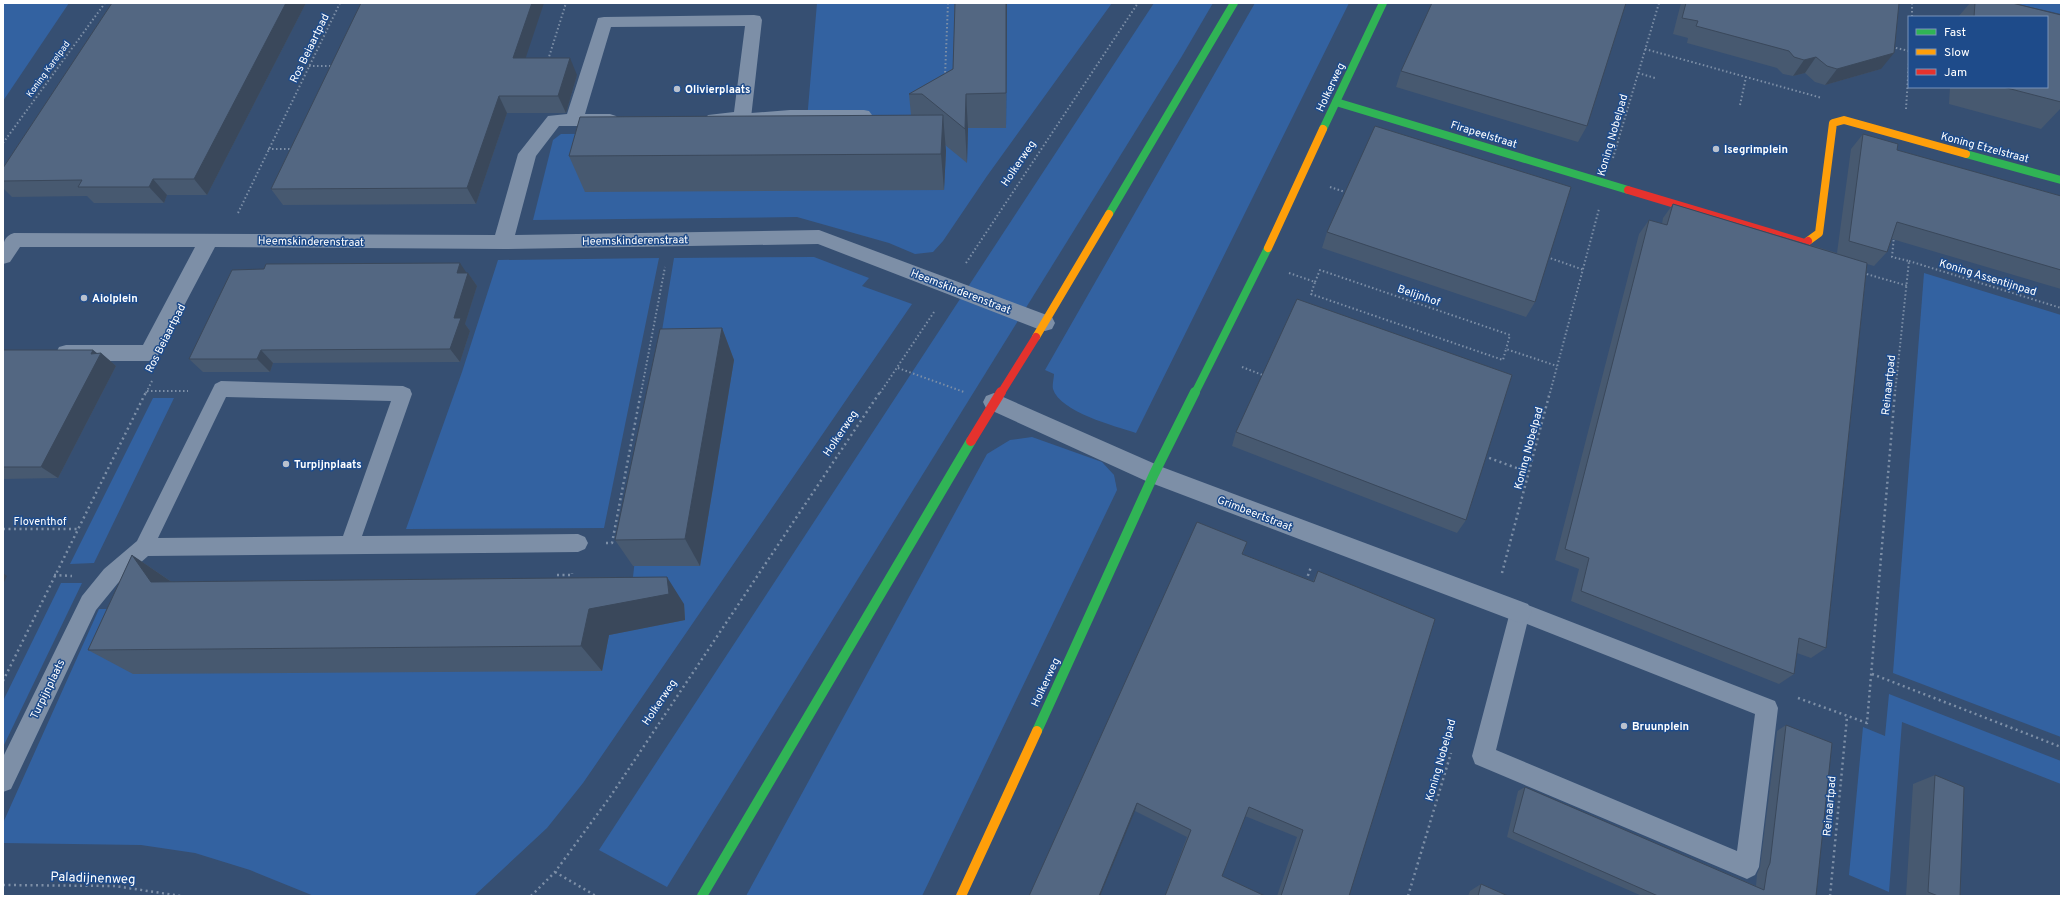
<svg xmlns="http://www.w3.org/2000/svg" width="2064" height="899" viewBox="0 0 2064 899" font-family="Overpass,sans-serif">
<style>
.green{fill:#3362a1}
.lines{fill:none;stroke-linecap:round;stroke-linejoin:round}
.path-far1{stroke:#7d8fa7;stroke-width:2;stroke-dasharray:1.5 2.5;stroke-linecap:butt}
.path{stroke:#7d8fa7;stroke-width:2.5;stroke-dasharray:2 3.5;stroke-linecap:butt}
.lane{fill:#7d8fa7;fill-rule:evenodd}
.street{fill:#7d8fa7;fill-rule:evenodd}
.fast-far1{stroke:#30b455;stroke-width:8}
.fast{stroke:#30b455;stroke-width:10}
.slow-far1{stroke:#ff9f0a;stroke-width:8}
.slow{stroke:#ff9f0a;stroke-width:10}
.jam-far1{stroke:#e5322d;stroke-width:8}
.jam{stroke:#e5322d;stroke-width:10}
.wall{fill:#475970}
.shaded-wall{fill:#3a485b}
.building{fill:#536782;stroke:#3a485b}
.poi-dot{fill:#b9c1ce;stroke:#1e4b8a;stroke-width:1.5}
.labels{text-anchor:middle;stroke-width:3;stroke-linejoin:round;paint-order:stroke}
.far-street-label{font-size:9px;fill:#fff;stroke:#1e4b8a}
.street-label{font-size:11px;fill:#fff;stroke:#1e4b8a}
.poi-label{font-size:11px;font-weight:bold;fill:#fff;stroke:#1e4b8a;text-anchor:start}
.near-street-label{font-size:13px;fill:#fff;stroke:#1e4b8a}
</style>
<rect width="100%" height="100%" fill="#364f72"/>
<g class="green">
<polygon points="3,3 69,3 3,101"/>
<polygon points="817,3 1112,3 987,176 943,241 933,252 915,254 889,243 797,217 533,220 553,140 561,134 806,132"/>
<polygon points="1154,3 1213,3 1182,56 667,887 599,850"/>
<path d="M1255 3H1349L1136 433C1115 426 1060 412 1053 389 1052 385 1054 378 1054 374L1045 370Z"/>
<polygon points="2014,3 2061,3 2061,14"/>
<polygon points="814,257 869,278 862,286 912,304 583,783 547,828 474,896 314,896 250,870 195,853 141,845 3,843 3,823 99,609 616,605 640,625 650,578 633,577 657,361 674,258"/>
<polygon points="659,258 604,528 406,529 462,372 498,260"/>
<polygon points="1924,273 2061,315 2061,737 1893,673"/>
<polygon points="153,398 174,398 94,563 70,564"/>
<polygon points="1032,437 1102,462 1114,475 1117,490 922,896 746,896 987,454 1010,440"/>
<polygon points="61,583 82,583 3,747 3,701"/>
<polygon points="1889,694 2061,761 2061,784 1902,722 1889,892 1849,875 1863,727 1885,736"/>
</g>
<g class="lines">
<g class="path-far1">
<polyline points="940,3 948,3 945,76"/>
<polyline points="1912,3 1912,17"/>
<polyline points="1892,47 1909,51"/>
<polyline points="1645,49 1822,98"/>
<polyline points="548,60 566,3"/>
<polyline points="309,66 333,66"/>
<polyline points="1638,73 1655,78"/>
<polyline points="1740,105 1746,77"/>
<polyline points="1906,109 1909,62"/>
<polyline points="3,143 105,3"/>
<polyline points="268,149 293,149"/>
<polyline points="1613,158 1659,3"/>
<polyline points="1330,187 1348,193"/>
<polyline points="238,213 340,3"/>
<polyline points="1894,236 1892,257 1909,261 1895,393"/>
<polyline points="1547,257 1584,270"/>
<polyline points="1909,261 2061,308"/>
<polyline points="966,263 1138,3"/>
<polyline points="1289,273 1315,282 1311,294 1503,360 1506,349 1557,366"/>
<polyline points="1863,273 1908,286"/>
<polyline points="1315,282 1320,270 1510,335 1506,349"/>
<polyline points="1242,367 1265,376"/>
<polyline points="898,368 964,392"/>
<polyline points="147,391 188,391"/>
<polyline points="146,393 152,381"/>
<polyline points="641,393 665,267"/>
<polyline points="880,393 934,312"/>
<polyline points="1550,393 1599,209"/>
</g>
<g class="path">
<polyline points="1484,456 1530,473"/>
<polyline points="3,529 77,529"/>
<polyline points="606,543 612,543 641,392"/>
<polyline points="1502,573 1550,392"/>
<polyline points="54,575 72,576"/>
<polyline points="557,575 572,575 572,573"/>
<polyline points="1306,581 1311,567"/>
<polyline points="1872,674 2061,747"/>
<polyline points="3,681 146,392"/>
<polyline points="1798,698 1867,723 1895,392"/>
<polyline points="555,872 596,896"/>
<polyline points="3,885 115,886 181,896"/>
<polyline points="531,896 555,872 610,797 880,392"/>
<polyline points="1408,896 1451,753"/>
<polyline points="1830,896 1847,717"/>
</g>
<g class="lane">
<polygon points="790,110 864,110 869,111 872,115 869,119 864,120 790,120 751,123 746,122 743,118 746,114 751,113"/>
<path d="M221 381 403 386 410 389 412 394 362 536 578 534 585 537 588 543 585 549 578 552 148 556 118 583 96 610 11 789 3 792V757L82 596 104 569 137 541 215 384ZM226 397 391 401 343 536 158 538Z"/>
<path d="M1520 602 1775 701 1778 708 1759 867 1755 875 1747 879 1475 764 1472 756 1510 612 1513 605ZM1527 624 1755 714 1737 851 1496 750Z"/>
</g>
<g class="street">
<path d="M754 15 760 16 762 20 751 118 748 122C736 126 720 127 708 123L705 119 708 115 734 112 745 26 611 27 585 114H610L616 116 619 120 616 124 610 126H559L536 156 515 235 819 230 1052 317 1055 323 1052 329 1045 331 1038 329 818 244 503 249 215 247 156 359 149 361H66L59 359 56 353 59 347 66 345H143L195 247H20L10 262 3 264C3 251 0 237 14 233L495 235 518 154 548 116 567 114 598 18 604 17Z"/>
<polygon points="994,393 1162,467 1528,604 1532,612 1528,620 1520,623 1146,481 986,408 983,402 986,396"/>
</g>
<g class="fast-far1">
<polyline points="1336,102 1628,190"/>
<polyline points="1323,129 1383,3"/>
<polyline points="1966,154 2061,180"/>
<polyline points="1109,214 1234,3"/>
<polyline points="1195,393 1268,248"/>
</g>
<g class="fast">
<polyline points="1037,731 1154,474 1195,392"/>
<polyline points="702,896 971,441"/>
</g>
<g class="slow-far1">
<polyline points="1808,241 1819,233 1833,123 1844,120 1966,154"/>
<polyline points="1268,248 1323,129"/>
<polyline points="1036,337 1109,214"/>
</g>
<polyline class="slow" points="961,896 1037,731"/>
<g class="jam-far1">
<polyline points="1628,190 1805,243 1808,241"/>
<polyline points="1001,393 1036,337"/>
</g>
<polyline class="jam" points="971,441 1001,392"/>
</g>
<g class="wall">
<polygon points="112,3 306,3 207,195 167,195 164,203 94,203 87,196 12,197 3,188 3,168"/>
<polygon points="637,3 769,3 637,4"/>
<polygon points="955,3 1007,3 1006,128 968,128 967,163 945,145 946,151 944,190 585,192 569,156 911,115 909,94 953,69"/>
<polygon points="1681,3 1899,3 1881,69 1825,85 1815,82 1805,73 1793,76 1783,74 1777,68 1687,43 1688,38 1673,34"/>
<polygon points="1970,3 2012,3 2061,15 2061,108 2041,129 1949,104 1950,87 2047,87 2047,17 1958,17"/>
<polygon points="526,58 577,75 566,113 507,113 476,204 283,205 271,189"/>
<polygon points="1401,71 1587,126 1578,142 1396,87"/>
<polygon points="1863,134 1897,150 2061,196 2061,289 1892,239 1887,252 1874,266 1867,264 1826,648 1811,658 1797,653 1794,674 1779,684 1571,601 1579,569 1555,560 1639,234 1649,220 1662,224 1663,218 1673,204 1837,253 1851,149"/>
<polygon points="1327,232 1535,302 1526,317 1322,248"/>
<polygon points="264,269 468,273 477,286 465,324 470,331 460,362 273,363 270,372 203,372 189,359"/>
<polygon points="722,328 734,360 700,566 633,566 615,540"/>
<polygon points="3,350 93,350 97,353 101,353 116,366 58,478 3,479"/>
<polygon points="1236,432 1466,520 1457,533 1232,446"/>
<polygon points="1197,522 1247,542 1243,554 1313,581 1318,571 1349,896 1277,896 1297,837 1245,816 1222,876 1265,896 1165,896 1187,837 1135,811"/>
<polygon points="132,555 172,582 684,604 685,620 609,635 602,671 133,674 88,650"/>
<polygon points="1786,725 1816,896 1642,896 1507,837 1518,791 1525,787 1756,886 1757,874 1760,867 1777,731"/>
<polygon points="1935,775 1960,896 1906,896 1913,784"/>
<polygon points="1481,884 1508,896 1468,896 1470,891"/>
</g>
<g class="shaded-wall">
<polygon points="286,3 306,3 207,195 194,179"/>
<polygon points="532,3 544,3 520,75 513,58"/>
<polygon points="1006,3 1007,3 1006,128"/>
<polygon points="1894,53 1881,69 1825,85 1837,69"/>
<polygon points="1816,57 1805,73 1793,76 1804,60"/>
<polygon points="570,58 577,75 566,113 558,96"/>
<polygon points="966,94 968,128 967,163 965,129"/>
<polygon points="499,96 507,113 476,204 467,188"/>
<polygon points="943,115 946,151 944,190 941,154"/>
<polygon points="153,179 167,195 164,203 149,187"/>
<polygon points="460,263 468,275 468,273 477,286 465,324 470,331 460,362 450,349 454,318 457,273"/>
<polygon points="722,328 734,360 700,566 685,539"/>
<polygon points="93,350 100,356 101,353 116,366 58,478 41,467"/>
<polygon points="261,350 273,363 270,372 257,359"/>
<polygon points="132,555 173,583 151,582"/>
<polygon points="3,573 7,576 3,584"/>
<polygon points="667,577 684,604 685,620 609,635 602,671 581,646 589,609"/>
<polygon points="1137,803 1135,811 1100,896 1099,896"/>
</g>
<g class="building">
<polygon points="112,3 286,3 194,179 153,179 149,187 78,187 82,180 3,181 3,168"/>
<polygon points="361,3 532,3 513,58 570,58 558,96 499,96 467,188 271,189"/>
<polygon points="955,3 1006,3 1006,93 966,94 965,129 922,94 909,94 953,69"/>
<polygon points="1432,3 1626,3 1587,126 1401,71"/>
<polygon points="1686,3 1899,3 1894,53 1837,69 1827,66 1816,57 1804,60 1794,57 1789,51 1696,26 1698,21 1682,18"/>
<polygon points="1975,3 2012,3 2061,15 2061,102 2003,87 2047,87 2047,17 1974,17"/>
<polygon points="943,115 941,154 569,156 580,117"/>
<polygon points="1375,126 1571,187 1535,302 1327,232"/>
<polygon points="1863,134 1898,144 1897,150 2061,196 2061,270 1897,222 1887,252 1849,241"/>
<polygon points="1673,204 1867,263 1826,648 1799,638 1794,674 1581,591 1589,558 1565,549 1649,220 1667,225"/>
<polygon points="460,263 457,273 468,273 454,318 461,318 450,349 261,350 257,359 189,359 232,270 264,269 266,264"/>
<polygon points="1297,299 1512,375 1466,520 1236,432"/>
<polygon points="722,328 685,539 615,540 660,329"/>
<polygon points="3,350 93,350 91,354 101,353 41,467 3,467"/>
<polygon points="1197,522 1247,542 1242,554 1314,582 1318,571 1435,619 1349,896 1281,896 1303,830 1249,807 1222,876 1265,896 1165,896 1191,830 1137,803 1099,896 1029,896"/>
<polygon points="132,555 151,582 667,577 669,594 589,609 581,646 88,650"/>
<polygon points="1786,725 1832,743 1816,896 1658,896 1513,832 1525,787 1764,890 1767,870 1770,863"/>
<polygon points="1935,775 1964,787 1960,896 1938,896 1928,892"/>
<polygon points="1481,884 1508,896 1478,896"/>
</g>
<g class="poi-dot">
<circle cx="677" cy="89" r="4"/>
<circle cx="1716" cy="149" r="4"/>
<circle cx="84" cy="298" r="4"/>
<circle cx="286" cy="464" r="4"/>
<circle cx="1624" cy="726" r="4"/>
</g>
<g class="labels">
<g class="far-street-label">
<text transform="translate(48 69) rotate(-54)" y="3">Koning Karelpad</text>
</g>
<g class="street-label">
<text transform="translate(309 48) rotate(-64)" y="4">Ros Beiaartpad</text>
<text transform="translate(1330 87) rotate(-65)" y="4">Holkerweg</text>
<text transform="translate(1484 134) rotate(17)" y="4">Firapeelstraat</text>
<text transform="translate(1612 135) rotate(-74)" y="4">Koning Nobelpad</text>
<text transform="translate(1985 147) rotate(15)" y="4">Koning Etzelstraat</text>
<text transform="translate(1018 163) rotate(-56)" y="4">Holkerweg</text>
<text transform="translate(635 240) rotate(-1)" y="4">Heemskinderenstraat</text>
<text transform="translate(311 241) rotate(1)" y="4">Heemskinderenstraat</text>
<text transform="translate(1988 277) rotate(17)" y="4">Koning Assentijnpad</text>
<text transform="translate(961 291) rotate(21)" y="4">Heemskinderenstraat</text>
<text transform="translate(1419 295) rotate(19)" y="4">Belijnhof</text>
<text transform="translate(165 338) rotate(-63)" y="4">Ros Beiaartpad</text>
<text transform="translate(1888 385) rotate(-84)" y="4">Reinaartpad</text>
<text transform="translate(840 433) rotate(-56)" y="4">Holkerweg</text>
<text transform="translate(1528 448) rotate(-75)" y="4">Koning Nobelpad</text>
<text transform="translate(1255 513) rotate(21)" y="4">Grimbeertstraat</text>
<text x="40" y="525">Floventhof</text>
<text transform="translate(1045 682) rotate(-65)" y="4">Holkerweg</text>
<text transform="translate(47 689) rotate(-64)" y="4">Turpijnplaats</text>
<text transform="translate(659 702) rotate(-56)" y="4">Holkerweg</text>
<text transform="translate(1440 760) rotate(-74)" y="4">Koning Nobelpad</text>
<text transform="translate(1829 806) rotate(-85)" y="4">Reinaartpad</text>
</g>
<g class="poi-label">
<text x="685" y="93">Olivierplaats</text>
<text x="1724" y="153">Isegrimplein</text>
<text x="92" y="302">Aiolplein</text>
<text x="294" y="468">Turpijnplaats</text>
<text x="1632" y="730">Bruunplein</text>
</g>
<g class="near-street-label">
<text transform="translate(93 877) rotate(2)" y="5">Paladijnenweg</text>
</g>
</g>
<rect width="2064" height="899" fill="none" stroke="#ffffff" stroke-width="8"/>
<rect x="1908" y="16" width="140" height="72" fill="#1e4b8a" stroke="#7893b9"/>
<rect x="1916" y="29" width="20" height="6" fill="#30b455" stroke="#7893b9"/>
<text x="1944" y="36" font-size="12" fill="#ffffff">Fast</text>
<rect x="1916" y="49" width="20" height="6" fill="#ff9f0a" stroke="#7893b9"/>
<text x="1944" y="56" font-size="12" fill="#ffffff">Slow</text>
<rect x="1916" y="69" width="20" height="6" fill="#e5322d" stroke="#7893b9"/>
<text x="1944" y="76" font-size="12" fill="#ffffff">Jam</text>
</svg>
